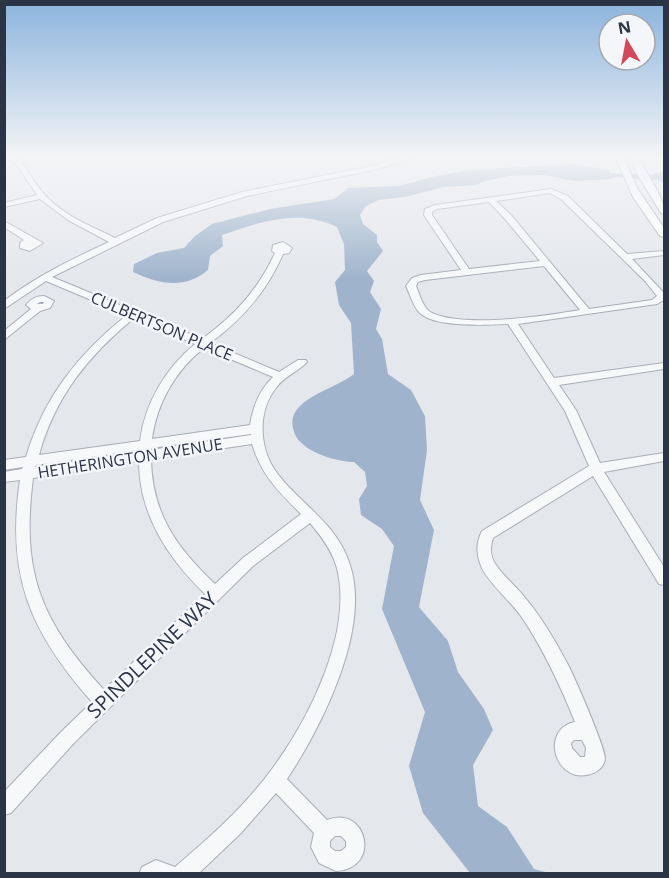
<svg xmlns="http://www.w3.org/2000/svg" width="669" height="878" viewBox="0 0 669 878" font-family="'Open Sans',sans-serif">
<style>
.water{fill:#9fb4cc}
.lines{fill:none;stroke-linecap:round;stroke-linejoin:round}
.minor-casing{stroke:#a9aeb7;stroke-width:2}
.major-casing{stroke:#a3abb8;stroke-width:2}
.minor{fill:#f7f8fa;fill-rule:evenodd}
.major{fill:#fff;fill-rule:evenodd}
.labels{text-anchor:middle;stroke-width:5;stroke-linejoin:round;paint-order:stroke}
.street-label{font-size:16px;fill:#2b3445;stroke:#f4f6f9}
.near-street-label{font-size:20px;fill:#2b3445;stroke:#f4f6f9}
</style>
<rect width="100%" height="100%" fill="#e4e7ec"/>
<path class="water" d="M573 164 609 170 610 173 654 175V173L664 172V183L657 180 613 177 612 179 574 181 543 175 509 176 485 181 476 185 442 187 410 196 378 200 366 206 360 215 363 224 377 235V242L383 251 367 271 374 281 370 292 381 309 376 329 382 339 388 374 411 390 425 416 427 450 420 500 434 530 419 607 448 641 458 672 484 709 493 730 473 765 478 806 507 827 534 869 549 873H470L423 813 409 766 425 712 382 609 394 546 382 529 361 515 359 499 367 486 365 472 354 462C340 462 316 455 305 446 298 440 295 437 293 428 286 399 336 389 354 374L351 323 339 305 335 282 345 270 344 244 337 227C299 208 259 222 222 235L223 246 210 256 208 270C184 290 159 284 133 272L134 264 157 253 184 248 195 236 212 224 270 209 334 199 349 188 399 186 436 176 470 170Z"/>
<g class="lines">
<defs>
<g id="minor">
<path d="M8 156H15L19 159C28 170 34 183 44 194 62 215 91 226 115 238L157 218 242 192 377 165 405 156H416L378 169 247 196 163 222 52 277 202 339C234 316 258 290 275 253L272 251 273 245 283 242 292 248 289 253 283 254C267 291 243 319 210 343L279 372 298 360H306L307 362C298 372 284 376 276 388 257 412 259 449 277 473 302 506 337 523 350 565 371 629 322 726 287 779L327 820C367 804 382 869 336 871L319 863 311 847 314 833 276 793 241 833 198 874H139L142 867 156 860 175 867C210 837 245 806 272 769 309 719 355 629 336 565 331 549 321 536 310 523L253 566 73 744 11 813 4 815V792L61 732 92 702C29 631 6 574 20 480L4 482V472L22 469 23 467 4 470V460L26 457C44 397 78 354 127 315L46 281 4 309V301C37 276 72 259 109 242L68 220 40 199 4 207V203L37 195 19 168ZM134 318 195 344C165 369 145 403 140 441L39 455C55 397 88 356 134 318ZM204 348 273 377C259 390 253 407 250 425L152 439C157 403 175 371 204 348ZM251 434V435L151 450V448ZM252 444C262 476 278 491 301 514L243 558 215 584C177 548 152 514 151 459ZM138 450V452L35 467 36 465ZM139 461C139 515 168 558 205 594L104 690C40 620 21 572 33 478ZM335 836H341L346 841V847L341 851H335L330 847V841Z"/>
<path d="M551 189 568 196 627 254 664 251V255L632 259 664 293V300L657 304 518 324 554 378 664 363V369L559 385 576 410 600 463 664 453V461L604 472 664 567V585L659 584 593 476 493 538C490 547 490 557 496 565 504 577 517 587 526 599 542 618 554 639 566 661 573 673 606 749 605 759 603 772 588 777 576 775 550 768 546 727 575 722 560 685 544 650 521 616 511 602 486 580 481 566 476 553 476 543 482 531L589 466 565 411 508 324C488 325 433 328 419 312 413 306 410 294 406 286L412 278 421 275 461 270 424 215 425 209 435 205ZM550 193 562 200 645 281 657 296 652 300 589 309 511 215 496 201ZM489 202 505 219 540 261 469 269 432 215V212L437 209ZM544 266 580 310C545 316 464 328 432 313 423 309 420 295 416 286L418 282 425 280ZM574 740H582L586 748 585 757H580L572 748 571 743Z"/>
<polygon points="4,221 43,243 30,251 20,248 20,243 24,240 4,227"/>
<path d="M44 296 54 301 50 308 40 311 4 340V331L31 309 26 305C31 299 36 296 44 296ZM40 302H44L43 304H37Z"/>
</g>
<g id="major">
<polygon points="615,156 623,156 637,188 664,228 664,237 660,236 633,197"/>
<path d="M630 156H638C646 175 664 194 664 214L661 213 636 172Z"/>
</g>
</defs>
<use href="#minor" class="minor-casing"/>
<use href="#major" class="major-casing"/>
<use href="#minor" class="minor"/>
<use href="#major" class="major"/>
</g>
<linearGradient id="sky" x2="0" y2="1"><stop stop-color="#8bb4dd"/><stop offset="0.56" stop-color="#f3f4f6"/><stop offset="1" stop-color="#f3f4f6" stop-opacity="0"/></linearGradient>
<rect width="669" height="279" fill="url(#sky)"/>
<g class="labels">
<g class="street-label">
<text transform="translate(162 326) rotate(23)" y="6">CULBERTSON PLACE</text>
<text transform="translate(130 458) rotate(-9)" y="6">HETHERINGTON AVENUE</text>
</g>
<g class="near-street-label">
<text transform="translate(152 655) rotate(-44)" y="7">SPINDLEPINE WAY</text>
</g>
</g>
<rect width="669" height="878" fill="none" stroke="#2b3445" stroke-width="12"/>
<g transform="translate(627 42) rotate(350)"><circle r="28" fill="#f4f6f9" stroke="#a4a8b1" stroke-width="1.5"/>
<path d="M0-4.5L10 22L0 15L-10 22Z" fill="#d1495b"/>
<text y="-9" font-size="16" font-weight="bold" text-anchor="middle" fill="#2b3445">N</text>
</g>
</svg>
